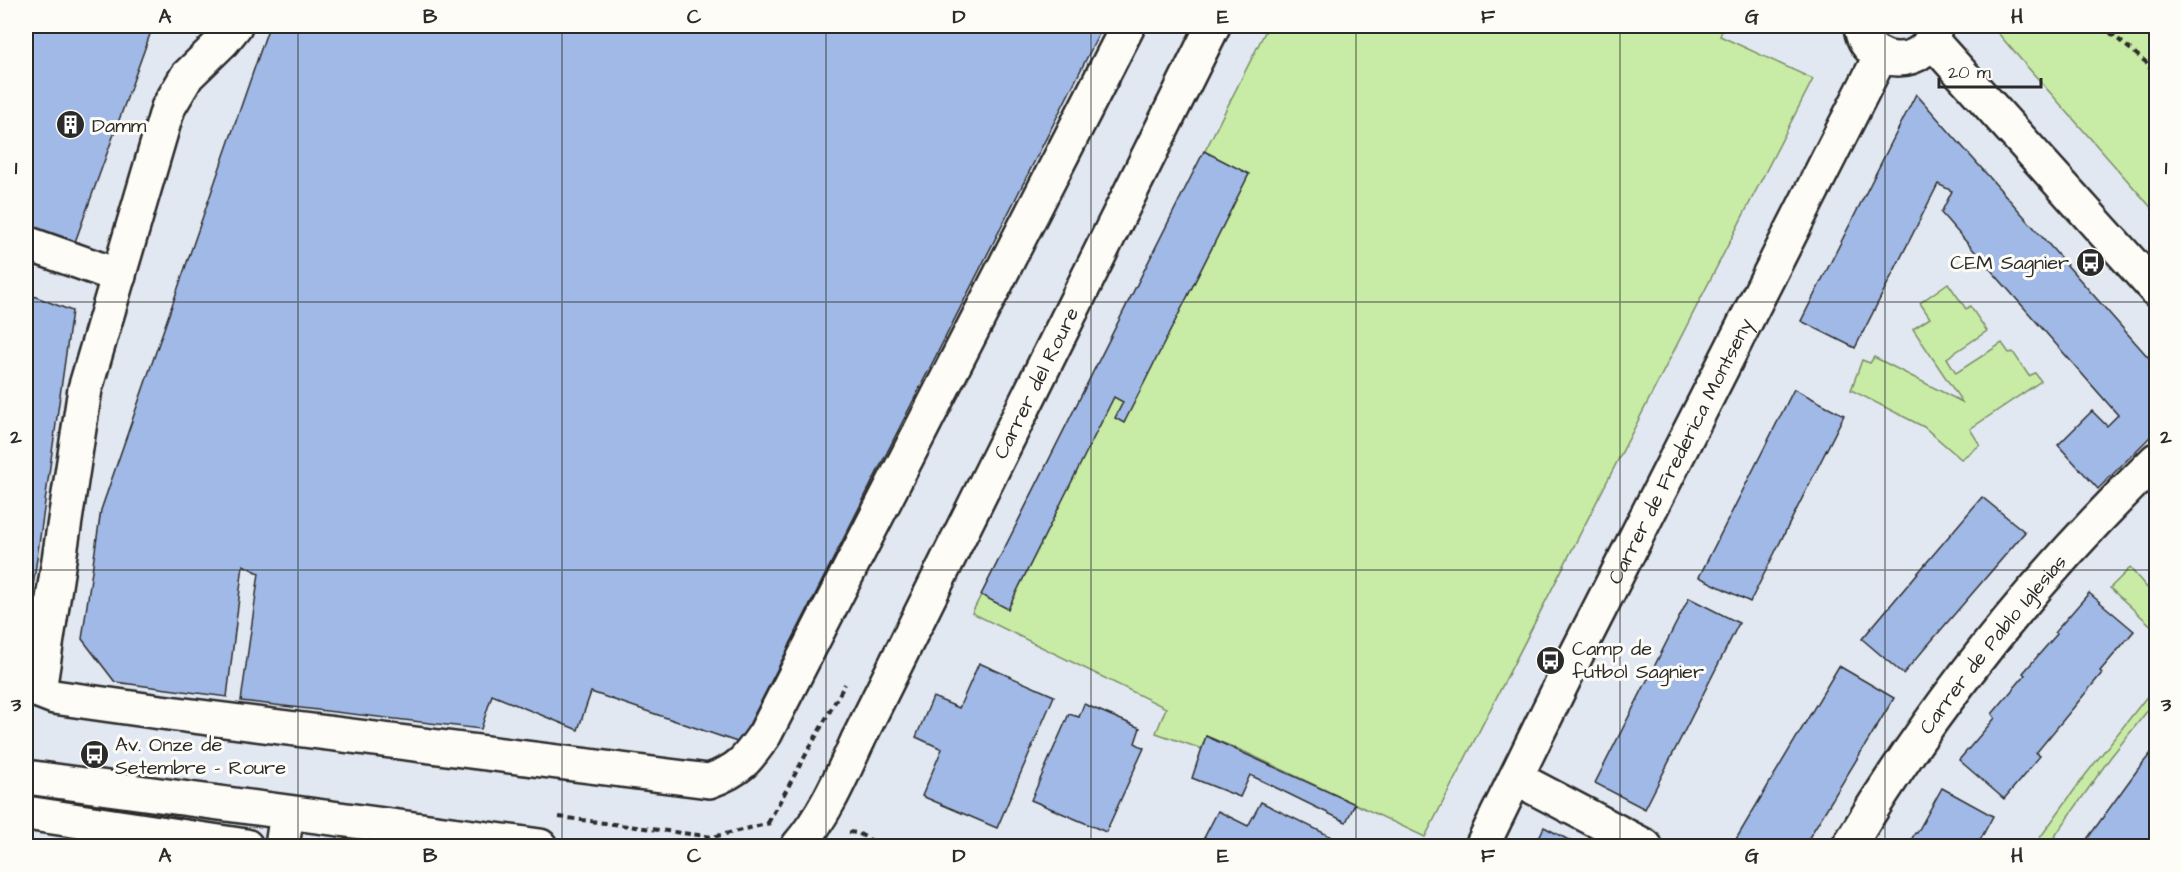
<svg xmlns="http://www.w3.org/2000/svg" width="2182" height="872" viewBox="0 0 2182 872" font-family="'Architects Daughter',sans-serif">
<style>
.green{fill:#c8eca5;stroke:#7a8c68;stroke-width:1.5}
.building{fill:#a0b9e6;stroke:#2b2b2b;stroke-width:1.5}
.lines{fill:none;stroke-linecap:round;stroke-linejoin:round}
.minor-casing{stroke:#2b2b2b;stroke-width:38}
.major-casing{stroke:#2b2b2b;stroke-width:38}
.path{stroke:#2b2b2b;stroke-width:4;stroke-dasharray:6 4.5;stroke-linecap:butt}
.minor{stroke:#fdfcf7;stroke-width:33}
.major{stroke:#fdfcf7;stroke-width:33}
.grid{fill:none;stroke:#2b2b2b;stroke-width:1.5;stroke-opacity:0.55}
.labels{text-anchor:middle;stroke-width:6;stroke-linejoin:round;paint-order:stroke}
.poi-label{font-size:20px;fill:#2b2b2b;stroke:#fdfcf7;text-anchor:start}
.street-label{font-size:20px;fill:#2b2b2b;stroke:#fdfcf7}
.neatline{fill:none;stroke:#2b2b2b;stroke-width:2}
.grid-label{font-size:20px;text-anchor:middle;font-weight:bold;fill:#2b2b2b}
</style>
<rect width="100%" height="100%" fill="#e1e8f2"/>
<filter id="ink" filterUnits="userSpaceOnUse"><feTurbulence type="fractalNoise" baseFrequency=".0167" numOctaves="2"/><feDisplacementMap in="SourceGraphic" scale="12" xChannelSelector="R" yChannelSelector="G"/><feConvolveMatrix kernelMatrix="1 2 1 2 8 2 1 2 1" color-interpolation-filters="sRGB"/></filter>
<g filter="url(#ink)">
<g class="green">
<polygon points="1268,26 1724,26 1720,36 1813,79 1425,837 1245,752 1206,736 1202,749 1156,733 1166,708 972,613"/>
<polygon points="1992,26 2156,26 2156,213 2009,46"/>
<polygon points="1948,283 1966,309 1970,306 1987,331 1947,358 1956,373 2002,343 2009,353 2013,352 2029,376 2035,373 2041,381 1970,429 1980,445 1961,459 1924,427 1851,390 1862,360 1870,363 1874,357 1962,402 1913,329 1930,318 1920,303"/>
<polygon points="2130,568 2156,598 2156,630 2110,588"/>
<polygon points="2156,685 2156,700 2110,758 2048,846 2034,846 2083,778"/>
</g>
<g class="building">
<polygon points="26,26 153,26 75,242 26,224"/>
<polygon points="269,26 1103,26 740,743 591,692 578,730 492,695 481,729 241,701 259,573 243,565 227,697 115,682 82,639 101,510"/>
<polygon points="1916,94 2156,366 2156,431 2098,489 2058,445 2092,411 2107,426 2118,415 1941,213 1952,191 1938,184 1855,348 1801,321"/>
<polygon points="1204,151 1249,174 1124,423 1115,418 1123,402 1114,397 1008,609 981,595"/>
<polygon points="26,293 72,311 26,636"/>
<polygon points="1794,389 1844,415 1750,602 1699,577"/>
<polygon points="1982,497 2025,532 1903,674 1862,639"/>
<polygon points="2089,593 2134,631 2100,671 2102,673 2036,753 2040,756 2004,799 1959,760 1995,718 1992,714 2025,675 2023,673 2057,634 2055,632"/>
<polygon points="1689,598 1739,623 1645,809 1595,783"/>
<polygon points="979,663 1054,696 997,828 922,796 942,749 916,737 933,697 959,708"/>
<polygon points="1839,666 1894,698 1804,846 1732,846"/>
<polygon points="1084,704 1140,728 1135,743 1144,748 1106,832 1031,800 1069,714 1079,717"/>
<polygon points="1206,736 1355,804 1346,822 1250,775 1240,797 1192,778"/>
<polygon points="2156,747 2156,846 2082,846 2138,769"/>
<polygon points="1942,788 1993,816 1977,846 1908,846 1915,833 1917,833"/>
<polygon points="1261,802 1348,845 1348,846 1222,846 1204,838 1218,811 1248,826"/>
<polygon points="1544,827 1580,846 1535,846"/>
</g>
<g class="lines">
<defs>
<g id="minor">
<path d="M1861 26C1865 70 1931 70 1935 26"/>
<polyline points="1932,41 2156,290"/>
<polyline points="26,243 119,276"/>
<path d="M26 686 54 697 153 711 709 781C740 770 747 760 765 734L1128 26"/>
<polyline points="39,691 85,389 168,108 187,76 223,41 235,26"/>
<path id="s1" d="M858 740 1213 26"/>
<polyline points="1516,778 1645,846"/>
<polyline points="282,846 287,813"/>
<path id="s2" d="M1482 846 1567 673 1881 55"/>
<path id="s3" d="M1849 846C1934 704 2037 576 2156 460"/>
</g>
<g id="major">
<polyline points="26,777 540,846"/>
<polyline points="26,813 246,846"/>
<path d="M798 846C825 815 841 777 858 740"/>
</g>
</defs>
<use href="#minor" class="minor-casing"/>
<use href="#major" class="major-casing"/>
<g class="path">
<polyline points="2102,26 2147,63 2156,79"/>
<polyline points="559,817 713,837 770,823"/>
<polyline points="768,823 845,684"/>
<polyline points="849,832 858,833 881,846"/>
</g>
<use href="#minor" class="minor"/>
<use href="#major" class="major"/>
</g>
</g>
<path class="grid" d="M298 26V846M562 26V846M826 26V846M1091 26V846M1356 26V846M1620 26V846M1885 26V846M26 302H2156M26 570H2156"/>
<defs>
<symbol id="building-disc" viewBox="-11 -11 22 22"><circle r="9.5" fill="#2b2b2b" stroke="#fdfcf7"/><path d="M-4-6H4V6H1V3H-1V6H-4ZM-2.5-4.3h1.7v1.8h-1.7ZM.8-4.3h1.7v1.8H.8ZM-2.5-1h1.7V.8h-1.7ZM.8-1h1.7V.8H.8Z" fill="#fff"/></symbol>
<symbol id="bus-disc" viewBox="-11 -11 22 22"><circle r="9.5" fill="#2b2b2b" stroke="#fdfcf7"/><path d="M-5-6H5V4H4V6H2V4H-2V6H-4V4H-5ZM-3.5-4V0h7V-4ZM-3.5 1.2v1.5H-2V1.2ZM2 1.2v1.5H3.5V1.2Z" fill="#fff"/></symbol>
</defs>
<g fill-rule="evenodd">
<use href="#building-disc" x="54" y="108" width="33" height="33"/>
<use href="#bus-disc" x="2074" y="246" width="33" height="33"/>
<use href="#bus-disc" x="1534" y="644" width="33" height="33"/>
<use href="#bus-disc" x="78" y="738" width="33" height="33"/>
</g>
<g class="labels">
<g class="poi-label">
<text x="92" y="132">Damm</text>
<text x="2069" y="269" text-anchor="end">CEM Sagnier</text>
<text x="1572" y="655">Camp de<tspan x="1572" dy="23">futbol Sagnier</tspan></text>
<text x="115" y="751">Av. Onze de<tspan x="115" dy="23">Setembre - Roure</tspan></text>
</g>
<g class="street-label">
<text dy="7" stroke="none"><textPath href="#s1" startOffset="399">Carrer del Roure</textPath></text>
<text dy="7" stroke="none"><textPath href="#s2" startOffset="442">Carrer de Frederica Montseny</textPath></text>
<text dy="7" stroke="none"><textPath href="#s3" startOffset="248">Carrer de Pablo Iglesias</textPath></text>
</g>
</g>
<rect width="2182" height="872" fill="none" stroke="#fdfcf7" stroke-width="66"/>
<path d="M1939 78v9h102v-9" fill="none" stroke="#2b2b2b" stroke-width="3"/>
<text x="1948" y="78" font-size="18" fill="#2b2b2b" stroke="#fdfcf7" stroke-width="4.5" paint-order="stroke">20 m</text>
<rect x="33" y="33" width="2116" height="806" class="neatline"/>
<g class="grid-label">
<text x="165" y="23">A</text>
<text x="430" y="23">B</text>
<text x="694" y="23">C</text>
<text x="959" y="23">D</text>
<text x="1223" y="23">E</text>
<text x="1488" y="23">F</text>
<text x="1752" y="23">G</text>
<text x="2017" y="23">H</text>
<text x="16" y="174">1</text>
<text x="2166" y="174">1</text>
<text x="16" y="443">2</text>
<text x="2166" y="443">2</text>
<text x="16" y="711">3</text>
<text x="2166" y="711">3</text>
<text x="165" y="862">A</text>
<text x="430" y="862">B</text>
<text x="694" y="862">C</text>
<text x="959" y="862">D</text>
<text x="1223" y="862">E</text>
<text x="1488" y="862">F</text>
<text x="1752" y="862">G</text>
<text x="2017" y="862">H</text>
</g>
</svg>
